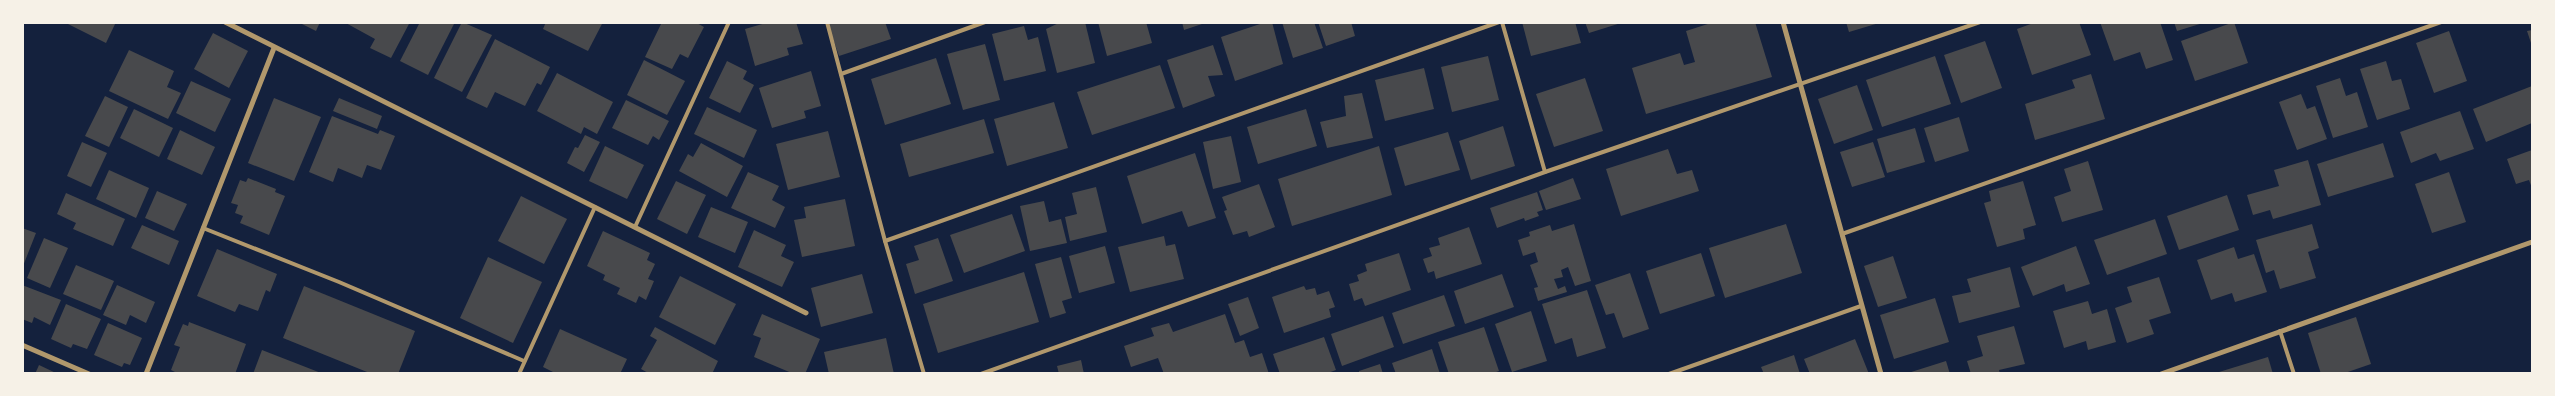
<svg xmlns="http://www.w3.org/2000/svg" width="2555" height="396" viewBox="0 0 2555 396" font-family="'Titillium Web',sans-serif">
<style>
.building{fill:#48494c}
.lines{fill:none;stroke-linecap:round;stroke-linejoin:round}
.service{stroke:#b1986c;stroke-width:4}
.minor{stroke:#b1986c;stroke-width:5}
</style>
<rect width="100%" height="100%" fill="#14213d"/>
<g class="building">
<polygon points="64,22 116,22 106,43"/>
<polygon points="298,22 320,22 316,31"/>
<polygon points="344,22 410,22 391,58 370,48 375,39"/>
<polygon points="420,22 455,22 428,75 400,61"/>
<polygon points="462,22 492,35 462,92 434,78"/>
<polygon points="546,22 603,22 588,51 543,29"/>
<polygon points="662,22 695,22 704,27 688,58 680,54 672,69 645,57"/>
<polygon points="769,22 796,22 803,44 787,48 789,55 755,66 745,29"/>
<polygon points="833,22 885,22 891,39 839,56 828,24"/>
<polygon points="1061,22 1085,22 1095,63 1057,73 1046,29"/>
<polygon points="1098,22 1146,22 1152,43 1107,56"/>
<polygon points="1182,22 1205,22 1205,23 1184,30"/>
<polygon points="1266,22 1272,22 1283,64 1235,81 1221,37"/>
<polygon points="1282,22 1314,22 1323,48 1293,58"/>
<polygon points="1318,22 1351,22 1355,36 1326,46"/>
<polygon points="1522,22 1575,22 1581,43 1531,56"/>
<polygon points="1585,22 1621,22 1621,23 1589,33"/>
<polygon points="1714,22 1755,22 1772,77 1646,114 1632,68 1680,53 1684,65 1695,62 1686,31"/>
<polygon points="1846,22 1879,22 1879,23 1849,32"/>
<polygon points="2036,22 2079,22 2091,55 2032,75 2017,29"/>
<polygon points="2100,22 2160,22 2173,60 2146,69 2140,52 2114,61"/>
<polygon points="2174,22 2203,22 2203,23 2177,31"/>
<polygon points="2234,22 2248,63 2195,81 2181,41"/>
<polygon points="1024,26 1028,40 1038,37 1046,71 1004,81 992,34"/>
<polygon points="2532,30 2532,46 2527,31"/>
<polygon points="2449,31 2467,81 2434,93 2416,43"/>
<polygon points="213,33 248,51 229,88 194,69"/>
<polygon points="495,39 550,67 541,85 537,83 525,106 495,92 487,108 466,98"/>
<polygon points="1985,41 2002,88 1961,103 1944,55"/>
<polygon points="985,44 1000,100 963,110 947,54"/>
<polygon points="1213,45 1223,75 1208,76 1215,96 1183,108 1167,60"/>
<polygon points="129,50 174,71 167,87 181,93 168,119 109,91"/>
<polygon points="1488,56 1499,100 1452,112 1441,67"/>
<polygon points="1935,56 1951,104 1882,127 1866,80"/>
<polygon points="936,58 951,104 885,125 871,79"/>
<polygon points="644,60 685,81 667,115 627,95"/>
<polygon points="727,61 747,71 743,79 754,85 740,113 709,98"/>
<polygon points="2386,61 2392,81 2401,79 2410,109 2377,120 2360,69"/>
<polygon points="1160,65 1175,108 1092,135 1077,92"/>
<polygon points="1424,68 1434,109 1385,121 1375,80"/>
<polygon points="811,71 821,106 804,111 806,118 772,128 759,88"/>
<polygon points="557,73 613,102 597,134 584,127 581,134 537,111"/>
<polygon points="2091,74 2105,119 2035,140 2025,104 2075,88 2072,80"/>
<polygon points="1585,78 1603,131 1554,147 1536,94"/>
<polygon points="2340,78 2346,96 2357,92 2368,127 2333,138 2316,86"/>
<polygon points="191,81 231,99 215,132 176,113"/>
<polygon points="1857,85 1873,130 1834,144 1818,99"/>
<polygon points="2532,86 2532,123 2486,142 2473,109"/>
<polygon points="1362,93 1373,138 1327,148 1320,122 1346,116 1344,96"/>
<polygon points="2301,94 2307,109 2315,106 2327,139 2297,150 2279,102"/>
<polygon points="105,96 128,107 109,147 85,136"/>
<polygon points="274,98 321,117 294,181 248,163"/>
<polygon points="339,98 382,116 377,129 333,111"/>
<polygon points="626,100 669,121 659,140 653,136 648,145 612,128"/>
<polygon points="1054,102 1068,148 1007,166 994,119"/>
<polygon points="707,107 757,130 744,158 694,134"/>
<polygon points="134,109 173,128 159,157 120,138"/>
<polygon points="1306,109 1317,146 1258,164 1247,127"/>
<polygon points="2460,111 2474,149 2440,161 2436,153 2411,163 2400,132"/>
<polygon points="332,116 378,134 380,130 395,136 381,170 367,165 362,178 338,168 333,182 309,172"/>
<polygon points="1959,117 1969,151 1935,162 1924,128"/>
<polygon points="984,119 994,153 909,177 900,144"/>
<polygon points="1503,126 1515,166 1471,180 1459,141"/>
<polygon points="1915,128 1925,162 1887,173 1877,139"/>
<polygon points="180,130 215,147 202,175 167,159"/>
<polygon points="828,131 840,177 788,190 776,144"/>
<polygon points="1448,132 1460,170 1405,186 1394,148"/>
<polygon points="585,135 600,142 584,172 567,163 575,147 578,148"/>
<polygon points="1231,136 1241,182 1213,189 1203,142"/>
<polygon points="82,142 107,153 91,187 67,176"/>
<polygon points="1873,142 1885,177 1852,187 1840,152"/>
<polygon points="701,143 743,166 727,197 679,171 688,154 693,157"/>
<polygon points="2383,143 2394,177 2328,197 2317,164"/>
<polygon points="605,146 644,165 627,199 589,181"/>
<polygon points="1379,146 1392,195 1292,226 1278,179"/>
<polygon points="1668,149 1677,174 1692,170 1699,191 1621,216 1606,169"/>
<polygon points="2532,150 2532,188 2529,180 2516,184 2507,159"/>
<polygon points="1195,153 1216,218 1188,227 1182,211 1142,224 1127,176"/>
<polygon points="2308,160 2321,205 2273,219 2270,210 2253,215 2247,195 2279,186 2274,170"/>
<polygon points="2088,161 2103,210 2062,222 2054,197 2071,191 2064,169"/>
<polygon points="109,170 149,188 136,218 96,199"/>
<polygon points="748,172 779,186 772,200 785,207 775,228 731,208"/>
<polygon points="2449,172 2466,222 2432,233 2415,184"/>
<polygon points="248,178 276,189 275,192 285,196 269,235 240,223 243,216 235,213 238,205 231,203 240,180 246,182"/>
<polygon points="1573,178 1581,199 1546,210 1539,191"/>
<polygon points="676,181 706,195 687,234 657,219"/>
<polygon points="2023,181 2036,225 2023,229 2025,239 1997,247 1984,203 1991,201 1989,191"/>
<polygon points="1259,184 1275,227 1249,237 1247,231 1233,235 1224,211 1227,210 1222,197"/>
<polygon points="1096,187 1107,232 1070,241 1065,217 1077,214 1072,193"/>
<polygon points="157,191 187,204 174,231 145,218"/>
<polygon points="1537,192 1543,210 1537,212 1539,216 1525,221 1524,218 1497,228 1490,208"/>
<polygon points="66,193 125,219 113,246 73,229 76,223 57,214"/>
<polygon points="2227,195 2239,230 2179,250 2167,216"/>
<polygon points="521,196 567,219 544,264 498,241"/>
<polygon points="845,199 855,246 802,257 794,220 806,218 804,207"/>
<polygon points="1044,201 1049,222 1061,219 1067,243 1030,251 1020,206"/>
<polygon points="711,207 748,222 735,253 698,237"/>
<polygon points="1012,214 1025,251 964,273 950,235"/>
<polygon points="2155,219 2167,254 2107,275 2094,240"/>
<polygon points="1574,224 1591,281 1575,286 1568,267 1561,270 1563,277 1554,279 1558,289 1565,286 1567,292 1538,301 1534,288 1538,287 1530,265 1538,262 1535,252 1523,256 1518,240 1530,236 1529,232 1550,225 1552,231"/>
<polygon points="1786,224 1802,273 1725,298 1709,248"/>
<polygon points="2312,224 2319,248 2308,252 2316,278 2280,289 2274,270 2266,273 2256,240"/>
<polygon points="142,225 179,241 169,265 131,248"/>
<polygon points="1469,227 1482,264 1436,279 1434,271 1428,273 1423,259 1432,256 1429,248 1440,245 1438,238"/>
<polygon points="22,228 36,233 23,266 22,266"/>
<polygon points="754,230 786,245 781,256 794,262 782,287 738,267"/>
<polygon points="603,231 650,253 647,260 655,264 648,279 654,281 646,300 639,296 636,303 617,294 620,288 603,280 605,275 587,266"/>
<polygon points="1164,236 1166,246 1175,244 1184,279 1130,292 1118,247"/>
<polygon points="44,238 68,248 50,288 27,278"/>
<polygon points="938,238 953,281 915,294 906,264 919,260 914,246"/>
<polygon points="1105,246 1115,283 1079,293 1069,256"/>
<polygon points="2076,246 2090,284 2066,292 2064,284 2033,296 2021,267"/>
<polygon points="2234,247 2238,259 2254,254 2267,292 2235,302 2232,293 2211,300 2197,260"/>
<polygon points="217,249 277,274 270,292 266,290 258,311 239,304 235,312 197,296"/>
<polygon points="1399,253 1411,290 1365,306 1362,298 1354,301 1349,284 1359,281 1357,275 1367,271 1365,264"/>
<polygon points="1701,253 1715,296 1660,314 1646,271"/>
<polygon points="1893,256 1907,298 1878,307 1864,266"/>
<polygon points="488,257 542,282 513,343 460,318"/>
<polygon points="1061,257 1072,298 1062,301 1066,313 1050,318 1035,264"/>
<polygon points="76,265 114,281 101,310 63,294"/>
<polygon points="2010,267 2020,307 1959,323 1952,296 1971,292 1967,279"/>
<polygon points="1024,272 1039,322 938,353 923,304"/>
<polygon points="1630,273 1649,329 1623,338 1614,313 1606,315 1595,285"/>
<polygon points="862,274 873,313 821,327 811,288"/>
<polygon points="1502,274 1514,307 1465,324 1454,291"/>
<polygon points="680,276 736,304 715,345 659,317"/>
<polygon points="2159,277 2171,313 2149,320 2154,334 2127,343 2115,308 2132,302 2127,287"/>
<polygon points="22,285 61,300 50,325 34,317 32,323 22,319"/>
<polygon points="117,285 155,302 146,323 130,315 126,325 103,315"/>
<polygon points="304,286 415,331 398,374 372,374 283,338"/>
<polygon points="1304,286 1306,290 1315,288 1317,295 1329,291 1335,307 1329,309 1331,317 1284,333 1272,297"/>
<polygon points="1587,290 1606,348 1577,357 1572,338 1555,344 1542,304"/>
<polygon points="1444,295 1455,326 1403,344 1392,313"/>
<polygon points="1248,297 1259,328 1240,336 1228,304"/>
<polygon points="1935,298 1949,342 1894,359 1880,315"/>
<polygon points="2088,301 2092,314 2107,309 2116,342 2088,350 2086,341 2064,348 2053,311"/>
<polygon points="66,304 101,319 87,349 73,344 71,348 51,339"/>
<polygon points="1531,311 1547,361 1512,372 1495,324"/>
<polygon points="762,314 820,339 805,374 794,374 754,357 761,338 753,335"/>
<polygon points="1225,314 1235,343 1244,340 1250,357 1262,353 1269,374 1164,374 1158,358 1131,367 1124,346 1154,336 1151,328 1169,323 1173,332"/>
<polygon points="1383,316 1394,347 1342,366 1331,334"/>
<polygon points="2356,317 2371,364 2342,374 2321,374 2308,333"/>
<polygon points="189,322 246,344 235,374 179,374 171,370 180,347 174,345 183,324 188,326"/>
<polygon points="108,323 142,338 130,365 124,363 122,367 94,355"/>
<polygon points="2014,326 2025,364 1999,370 2000,374 1971,374 1967,361 1983,356 1977,336"/>
<polygon points="655,327 718,361 712,374 650,374 641,369 657,340 650,336"/>
<polygon points="1484,327 1499,371 1491,374 1449,374 1438,342"/>
<polygon points="560,329 627,359 620,374 557,374 543,367"/>
<polygon points="1324,337 1336,370 1325,374 1280,374 1273,354"/>
<polygon points="886,338 894,374 829,374 824,352"/>
<polygon points="1855,339 1869,374 1810,374 1804,359"/>
<polygon points="1432,349 1440,374 1396,374 1392,363"/>
<polygon points="262,350 321,373 321,374 253,374"/>
<polygon points="1794,355 1800,374 1764,374 1761,367"/>
<polygon points="2268,357 2273,374 2220,374 2219,372"/>
<polygon points="1081,360 1084,374 1059,374 1057,366"/>
<polygon points="1946,361 1950,374 1908,374 1908,373"/>
<polygon points="1380,364 1383,374 1359,374 1359,371"/>
<polygon points="39,365 58,374 35,374"/>
</g>
<g class="lines">
<g class="service">
<polyline points="827,22 885,241 924,374"/>
<polyline points="1502,22 1545,172"/>
<polyline points="841,74 985,22"/>
<polyline points="635,227 729,22"/>
<polyline points="203,228 339,282 524,361"/>
<polyline points="1842,234 2441,22"/>
<polyline points="885,241 1499,22"/>
<polyline points="2280,331 2294,374"/>
<polyline points="519,374 595,207"/>
<polyline points="981,374 1545,172 1980,22"/>
<polyline points="1669,374 1861,306"/>
</g>
<g class="minor">
<polyline points="225,22 806,313"/>
<polyline points="1783,22 1881,374"/>
<polyline points="22,345 89,374"/>
<polyline points="146,374 274,48"/>
<polyline points="2161,374 2532,242"/>
</g>
</g>
<rect width="2555" height="396" fill="none" stroke="#f6f1e7" stroke-width="48"/>
</svg>
